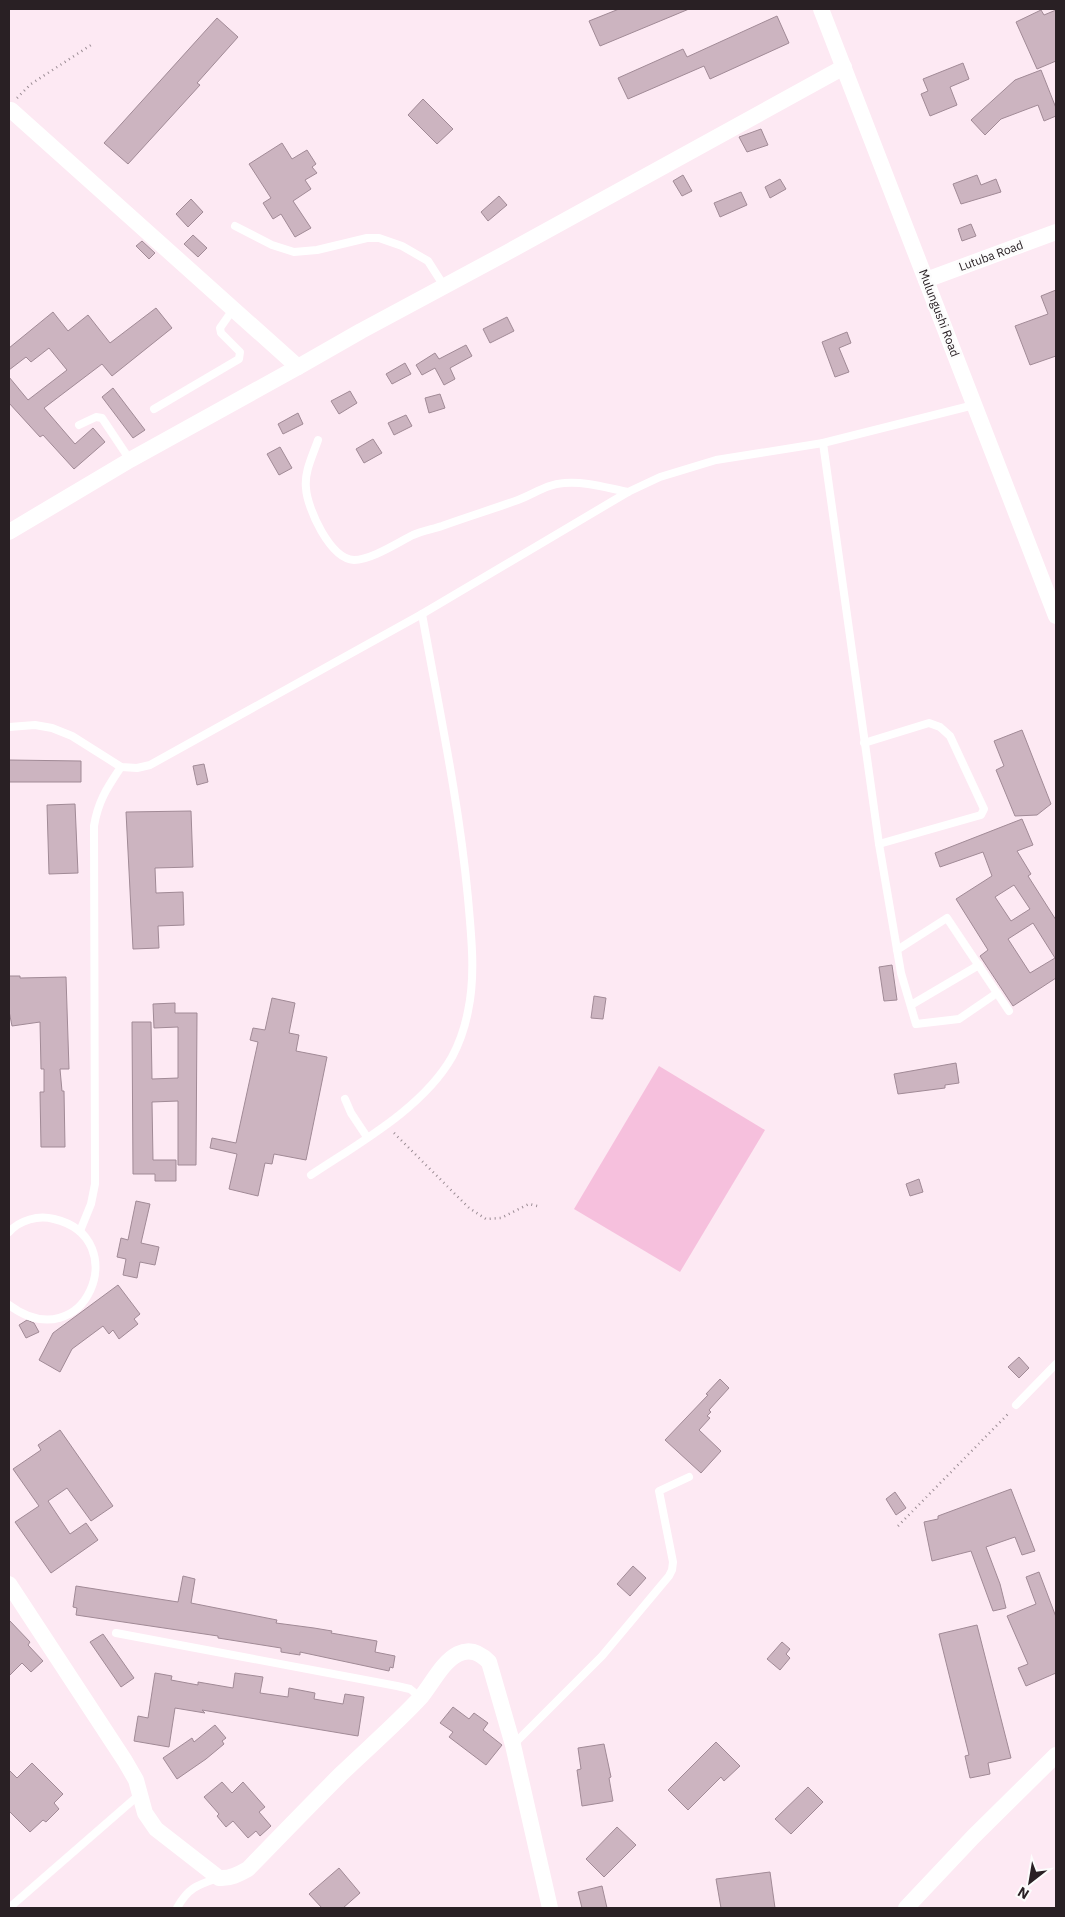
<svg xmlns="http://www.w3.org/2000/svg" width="1065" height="1917" viewBox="0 0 1065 1917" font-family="'IBM Plex Sans',sans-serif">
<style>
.green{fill:#f6c0dd}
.building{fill:#ccb4c0;stroke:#a18a96;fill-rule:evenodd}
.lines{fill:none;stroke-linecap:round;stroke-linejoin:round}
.path{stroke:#9c8d95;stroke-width:2.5;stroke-dasharray:1 4;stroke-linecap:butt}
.service{stroke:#fff;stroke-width:8}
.minor{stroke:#fff;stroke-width:16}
.labels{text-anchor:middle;stroke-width:5;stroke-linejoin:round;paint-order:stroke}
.street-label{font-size:12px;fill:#292024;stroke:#fcfcfc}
</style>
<rect width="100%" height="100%" fill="#fde9f3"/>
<polygon class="green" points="659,1066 765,1130 680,1272 574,1209"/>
<g class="building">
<polygon points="619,9 689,9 600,46 589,21"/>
<polygon points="1041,10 1044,15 1056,10 1056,61 1037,69 1016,22"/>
<polygon points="777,16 789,43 710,79 704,66 628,99 618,78 683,49 687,57"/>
<polygon points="217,18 238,37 197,83 200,85 128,164 104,143"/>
<polygon points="963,63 969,79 950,87 957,105 930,116 921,94 928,91 923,79"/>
<polygon points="1041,70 1056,108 1056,116 1044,121 1038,105 1001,119 985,135 971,120 1015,80"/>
<polygon points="423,99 453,129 437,144 408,115"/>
<polygon points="761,129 768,145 747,152 739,137"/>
<polygon points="282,143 292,159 307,150 316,164 312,167 317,173 305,180 311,189 293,201 311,228 295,237 281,214 273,219 263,203 271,198 249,164"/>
<polygon points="683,175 692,191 682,196 673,181"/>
<polygon points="977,175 981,185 996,179 1001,192 961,204 953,184"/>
<polygon points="780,179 786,189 770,198 765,187"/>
<polygon points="741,192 747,205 720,217 714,203"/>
<polygon points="499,196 507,205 488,221 481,212"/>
<polygon points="191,199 203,212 188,227 176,214"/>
<polygon points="971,224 976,236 962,241 958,229"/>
<polygon points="193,235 207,248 198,257 184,244"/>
<polygon points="142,241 155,253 149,259 136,246"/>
<polygon points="1056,290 1056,356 1030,365 1015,326 1048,314 1041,296"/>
<polygon points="156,308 172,328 112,376 102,364 44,408 75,444 93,428 105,442 74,469 43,435 40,437 9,403 9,377 28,400 67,370 49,348 31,362 26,357 9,370 9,348 53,312 68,331 88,315 110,343"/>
<polygon points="507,317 514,331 490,343 483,329"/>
<polygon points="847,332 851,343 839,348 849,372 835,377 822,342"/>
<polygon points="466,345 472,356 450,368 455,379 444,385 435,368 422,375 416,365 435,353 439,359"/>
<polygon points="405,363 411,374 392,384 386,374"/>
<polygon points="113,388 145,430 133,438 102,397"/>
<polygon points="350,391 357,403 339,414 331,401"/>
<polygon points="440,394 445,408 429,413 425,398"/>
<polygon points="298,413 303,424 283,434 278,424"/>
<polygon points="406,415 412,426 394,435 388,423"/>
<polygon points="373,439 382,453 364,463 356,449"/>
<polygon points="280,447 292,468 279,475 267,454"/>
<polygon points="1022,730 1051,804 1037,815 1015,816 996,770 1004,766 994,741"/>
<polygon points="9,760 81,761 81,782 9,782"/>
<polygon points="204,764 208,782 197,785 193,766"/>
<polygon points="75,804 78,873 49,874 47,805"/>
<polygon points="191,811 193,867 155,868 156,893 183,892 184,925 158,926 159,948 133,949 126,812"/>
<path d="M1022 819 1033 845 1017 851 1031 874 1028 876 1056 920V978L1013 1006 980 956 988 950 956 899 992 876 983 852 940 867 935 853ZM1014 885 1030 909 1011 921 995 897ZM1033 923 1055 958 1030 973 1008 939Z"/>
<polygon points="892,965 897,1000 884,1001 879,967"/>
<polygon points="9,976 20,976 20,978 66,977 69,1069 60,1069 62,1091 64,1091 65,1147 41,1147 40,1092 44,1092 44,1069 41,1069 40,1022 12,1026 9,1011"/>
<polygon points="594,996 606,998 603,1019 591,1018"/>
<polygon points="272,998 295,1003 289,1033 299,1035 296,1051 327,1057 306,1160 274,1154 272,1164 265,1163 258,1196 229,1189 237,1154 210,1148 212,1138 236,1143 258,1042 250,1040 253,1028 265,1030"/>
<polygon points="175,1003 175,1013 197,1013 196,1165 178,1165 178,1101 152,1102 153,1160 176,1160 176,1181 155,1181 155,1174 133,1174 132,1022 151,1022 152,1079 178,1078 178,1027 154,1028 153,1004"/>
<polygon points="956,1063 959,1083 945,1085 945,1088 898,1094 894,1074"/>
<polygon points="919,1179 923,1192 910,1196 906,1184"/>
<polygon points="136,1201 150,1204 141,1243 159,1247 155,1265 140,1262 137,1278 123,1275 126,1259 117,1257 121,1238 128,1240"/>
<polygon points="118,1285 140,1314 134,1319 138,1324 119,1339 113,1330 109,1334 103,1326 72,1349 60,1372 39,1360 53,1333"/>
<polygon points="27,1320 34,1323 39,1332 26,1338 19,1325"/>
<polygon points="1019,1357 1029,1368 1019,1378 1008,1367"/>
<polygon points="720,1379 729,1388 709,1410 711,1412 707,1416 710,1418 699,1430 721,1451 701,1473 665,1440 708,1395 706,1394"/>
<polygon points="60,1430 113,1506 91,1521 67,1488 48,1501 70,1534 86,1523 98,1540 51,1573 15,1522 39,1506 13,1469 41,1450 38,1445"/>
<polygon points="1011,1489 1035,1551 1022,1555 1015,1537 986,1547 1000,1584 1006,1608 993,1611 971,1551 932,1561 924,1522 938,1519 938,1516"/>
<polygon points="895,1492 906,1508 896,1515 886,1499"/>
<polygon points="633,1566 646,1578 630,1596 617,1584"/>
<polygon points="1039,1572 1056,1617 1056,1673 1026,1686 1018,1668 1028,1664 1007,1616 1036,1604 1026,1577"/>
<polygon points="183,1576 195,1579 191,1603 277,1620 276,1623 314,1628 332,1631 331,1633 377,1641 375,1652 395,1656 393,1668 390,1667 389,1671 300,1652 300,1655 281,1652 281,1648 218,1638 218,1636 76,1615 77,1608 73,1607 76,1586 178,1602"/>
<polygon points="9,1620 30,1642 28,1645 43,1661 31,1672 22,1663 9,1676"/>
<polygon points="977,1625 1011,1758 988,1763 990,1774 970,1778 965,1756 969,1755 939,1634"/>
<polygon points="103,1634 134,1678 121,1687 90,1642"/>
<polygon points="782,1642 790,1649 786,1654 790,1658 780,1670 767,1659"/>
<polygon points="155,1673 172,1676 171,1680 198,1685 198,1682 233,1688 235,1673 263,1677 260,1693 288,1697 289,1688 315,1693 314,1699 343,1704 345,1694 364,1697 358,1736 202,1710 205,1713 175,1708 169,1747 134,1741 138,1716 148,1718"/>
<polygon points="453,1707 469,1719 474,1713 488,1723 483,1730 502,1745 486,1765 449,1737 453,1732 440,1723"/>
<polygon points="215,1725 226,1738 222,1741 224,1744 206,1759 177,1779 163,1758 192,1738 194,1742"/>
<polygon points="716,1742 740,1766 724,1781 721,1777 688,1810 668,1790"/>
<polygon points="604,1744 611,1777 609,1778 613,1801 582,1806 577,1770 581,1769 578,1748"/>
<polygon points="32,1763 63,1794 54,1803 59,1809 46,1822 43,1820 30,1832 9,1811 9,1770 17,1778"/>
<polygon points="222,1782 232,1793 243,1782 265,1807 259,1812 271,1826 260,1836 256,1831 248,1838 233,1821 226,1827 217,1816 219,1814 204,1797"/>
<polygon points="808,1787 823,1802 791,1834 775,1819"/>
<polygon points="617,1827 636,1845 604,1877 586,1859"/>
<polygon points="339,1868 360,1893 343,1908 322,1908 309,1894"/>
<polygon points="770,1872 775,1908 721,1908 716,1879"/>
<polygon points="602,1886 607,1908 582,1908 578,1892"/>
</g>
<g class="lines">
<g class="path">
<polyline points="17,98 31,84 91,45"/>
<polyline points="394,1133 469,1208 486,1219 501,1218 529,1204 541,1207"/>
<polyline points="898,1526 1010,1412"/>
</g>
<g class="service">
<polyline points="235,226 272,245 294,252 317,250 367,238 379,238 402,246 428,261 444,286"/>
<polyline points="154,409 239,359 240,352 221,333 220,328 234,308"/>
<polyline points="79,425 96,417 102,418 130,460"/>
<path d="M318 440C313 455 304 472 306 488 307 508 330 559 354 560 371 560 397 543 413 535 422 531 433 529 442 526 467 517 493 509 518 500 534 494 547 484 564 483 585 481 607 488 628 492"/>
<polyline points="823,443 879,844 901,973 916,1024 959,1019 997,993"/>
<polyline points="9,727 35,725 52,728 72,736 121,767 137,768 150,765 422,614 628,492 660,477 716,460 823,443 974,405"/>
<polyline points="864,743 929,723 940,727 950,736 984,809 981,815 879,844"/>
<polyline points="897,950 947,918 1009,1011"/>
<polyline points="911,1005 979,965"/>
<polyline points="345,1099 351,1113 367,1137"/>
<path d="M311 1175C359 1143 423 1108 452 1057 460 1042 465 1027 468 1011 476 974 471 934 468 898 459 802 439 709 422 614"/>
<path d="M80 1231 91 1204 95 1184 94 826C98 801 107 788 121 767"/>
<path d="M9 1232C20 1220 38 1215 54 1219 135 1238 85 1361 9 1305"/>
<polyline points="1016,1405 1056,1364"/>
<polyline points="116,1633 397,1686 410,1689 420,1697"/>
<polyline points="513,1745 602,1656 669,1576 672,1570 673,1562 659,1491 689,1477"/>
<polyline points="9,1908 140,1794"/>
<path d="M177 1908C188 1888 197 1885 218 1878"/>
</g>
<g class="minor">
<polyline points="821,9 1056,616"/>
<polyline points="11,110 298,367 361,331 508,252 844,67"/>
<polyline points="926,280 1056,232"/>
<polyline points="9,532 130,460 298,367"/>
<path d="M9 1584 125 1761 136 1780 145 1813 156 1829 219 1878C230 1879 239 1874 248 1869 279 1837 310 1805 341 1774 368 1748 396 1724 421 1697 432 1684 442 1662 458 1654 470 1648 480 1653 489 1662L513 1745 550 1908"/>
<polyline points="906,1908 973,1837 1056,1755"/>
</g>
</g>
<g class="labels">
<g class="street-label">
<text transform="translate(991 256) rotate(-20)" y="4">Lutuba Road</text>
<text transform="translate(939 313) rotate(69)" y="4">Mulungushi Road</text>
</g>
</g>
<rect width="1065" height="1917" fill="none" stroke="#292024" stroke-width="20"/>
<g transform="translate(1030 1882) rotate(211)" stroke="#fcfcfc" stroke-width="4" paint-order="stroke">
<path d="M0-4L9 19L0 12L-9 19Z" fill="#292024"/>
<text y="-8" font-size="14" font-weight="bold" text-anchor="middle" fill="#292024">N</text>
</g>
</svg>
